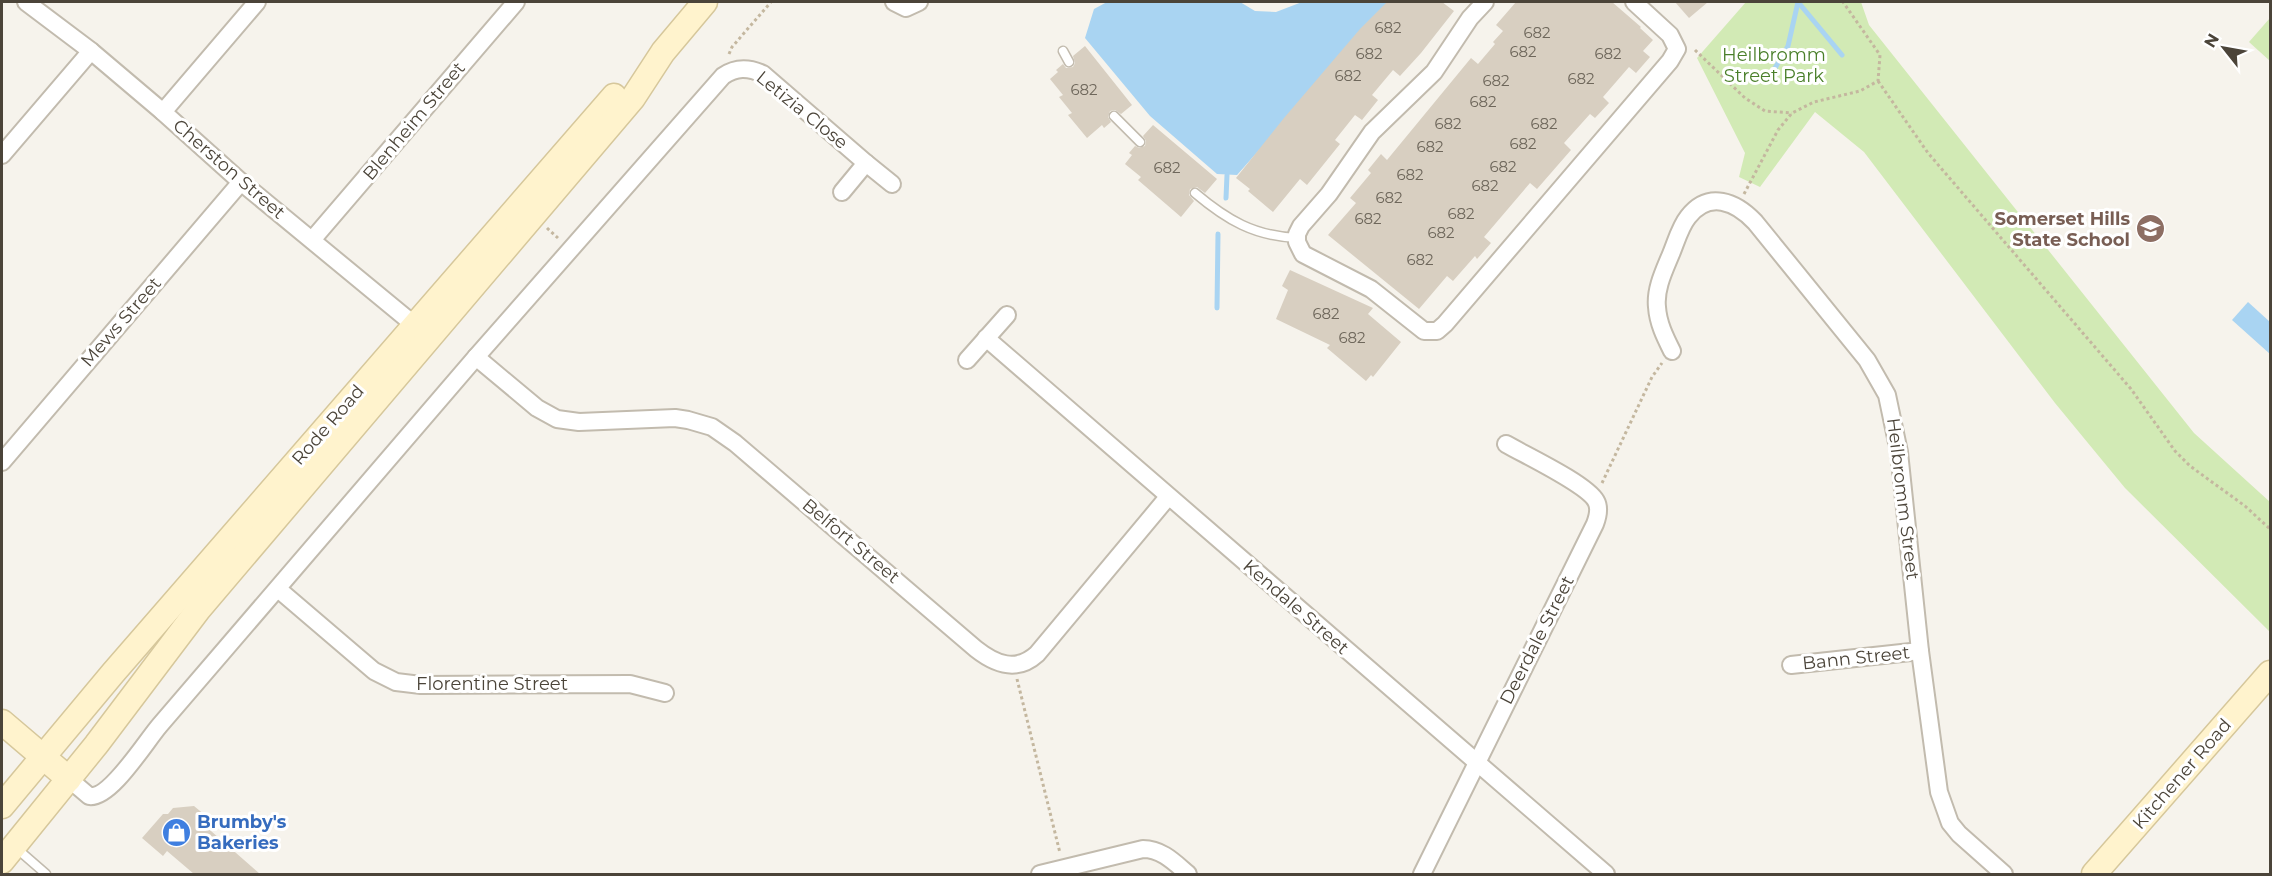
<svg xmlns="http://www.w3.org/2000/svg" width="2272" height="876" viewBox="0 0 2272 876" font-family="Montserrat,sans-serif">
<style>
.green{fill:#d2eab5}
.water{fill:#a9d4f2}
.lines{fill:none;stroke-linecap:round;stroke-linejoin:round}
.stream{stroke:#a9d4f2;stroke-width:5}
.building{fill:#d8cfc1}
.lane-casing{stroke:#c2bbae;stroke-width:11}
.street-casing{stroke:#c2bbae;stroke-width:20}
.secondary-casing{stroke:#d6c79b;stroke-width:27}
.path{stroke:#c4b79f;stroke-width:3;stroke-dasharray:3 3;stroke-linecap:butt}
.lane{stroke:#fff;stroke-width:8}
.street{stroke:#fff;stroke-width:16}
.secondary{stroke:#fff3cd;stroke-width:24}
.labels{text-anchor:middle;stroke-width:6;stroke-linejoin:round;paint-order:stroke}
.number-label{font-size:15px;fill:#6e675b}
.park-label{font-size:18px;fill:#4a7f2a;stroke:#fff}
.street-label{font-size:18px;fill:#4b4439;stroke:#fff}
.education-label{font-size:18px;font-weight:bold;fill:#785e54;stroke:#fff;text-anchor:end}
.shop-label{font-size:18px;font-weight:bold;fill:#366cbe;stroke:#fff;text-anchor:start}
</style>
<rect width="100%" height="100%" fill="#f6f3ec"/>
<g class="green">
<polygon points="1746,2 1861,2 1869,25 2194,433 2270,502 2270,632 2125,488 2055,403 1864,152 1815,112 1760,187 1739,177 1745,153 1697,58"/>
<polygon points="2270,18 2270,61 2249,42"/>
</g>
<g class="water">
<polygon points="1107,2 1240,2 1255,11 1276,12 1302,2 1390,2 1237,175 1217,174 1150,116 1085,38 1094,9"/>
<polygon points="2248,302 2270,322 2270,354 2232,320"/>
</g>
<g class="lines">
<g class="stream">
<polyline points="1798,2 1842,55"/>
<polyline points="1775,68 1788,46 1798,2"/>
<polyline points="1226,198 1227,175"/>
<polyline points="1217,308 1218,234"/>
</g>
</g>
<g class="building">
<polygon points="1387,2 1442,2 1454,11 1421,53 1400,76 1393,70 1372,95 1378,100 1362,120 1355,115 1335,140 1340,144 1307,185 1300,179 1273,212 1248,191 1250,189 1236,178 1284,118 1360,29"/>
<polygon points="1516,2 1612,2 1641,27 1640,28 1653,40 1643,51 1650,57 1636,73 1629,67 1603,97 1609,103 1595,118 1590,114 1564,143 1571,150 1537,189 1530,183 1484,237 1491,243 1477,259 1475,256 1453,281 1447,276 1419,309 1328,235 1356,203 1350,198 1371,173 1368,170 1381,154 1387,160 1471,58 1478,64 1495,44 1493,42 1503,31 1496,25"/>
<polygon points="1675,2 1708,2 1689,18"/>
<polygon points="1085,46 1132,105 1121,114 1115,110 1110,111 1108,117 1111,122 1104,128 1102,125 1087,138 1068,115 1072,113 1059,97 1063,95 1050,79 1058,72 1056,70 1063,64 1066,68 1073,67 1075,63 1073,56"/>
<polygon points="1153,125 1217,179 1205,193 1197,187 1190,189 1189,195 1194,201 1181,217 1138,180 1141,177 1125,164 1132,155 1129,153 1135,146 1139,148 1145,146 1146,141 1143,136"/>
<polygon points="1290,270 1373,308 1368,314 1401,342 1373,377 1371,375 1366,381 1327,348 1330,345 1276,319 1288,290 1282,286"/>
<polygon points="194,806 217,825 211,831 260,874 194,874 167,851 163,856 142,838 163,814 168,814 173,808"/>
</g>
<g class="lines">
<defs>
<g id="lane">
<polyline points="1063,51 1069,62"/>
<polyline points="1114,116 1140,142"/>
<path d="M1195 193C1227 220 1254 236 1297 238"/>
<polyline points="15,847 46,874"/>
</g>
<g id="street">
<polyline points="26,2 91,51 163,112 241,182 423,332"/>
<polyline points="894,2 906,8 919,2"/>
<polyline points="1485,2 1470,18 1434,72 1372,132 1329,194 1301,226 1297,234 1297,242 1303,254 1371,289 1424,331 1437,331 1445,324 1670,61 1677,49 1670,35 1634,2"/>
<polyline points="163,112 257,2"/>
<polyline points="2,155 91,51"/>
<polyline points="842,192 866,163 892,184"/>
<polyline points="312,240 516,2"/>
<polyline points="986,338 1606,874"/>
<path d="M1672 351C1665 337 1658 323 1657 307 1655 289 1664 271 1671 254 1676 242 1680 227 1688 217 1709 190 1736 202 1755 222L1867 360 1887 395 1899 452 1920 651 1939 792 1950 823 1959 834 2004 874"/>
<path d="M476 357 537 408 557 419 579 422 675 418 688 420 712 427 735 443 976 649C995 664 1016 673 1037 654L1168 497"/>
<polyline points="967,360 1007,315"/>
<polyline points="2,462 241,182"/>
<polyline points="278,589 374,671 396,682 421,685 630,684 665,693"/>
<polyline points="1791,665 1920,651"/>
<path d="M69 779 89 796C110 800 146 741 160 725L476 357 723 76C736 67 748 67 763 74L866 163"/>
<path d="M1040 874 1143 849C1162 849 1175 863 1188 874"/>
<path d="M1422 874 1595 524C1598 516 1600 508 1596 501 1587 484 1525 455 1506 444"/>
</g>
<g id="secondary">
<polyline points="2,722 69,779"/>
<polyline points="2,806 113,673 614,96"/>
<polyline points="2,861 96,745 198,610 633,98 663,52 705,2"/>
<polyline points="2094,874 2270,673"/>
</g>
</defs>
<use href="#lane" class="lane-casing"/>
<use href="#street" class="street-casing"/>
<use href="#secondary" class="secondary-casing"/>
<g class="path">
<polyline points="1695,50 1745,98 1765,111 1792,113"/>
<polyline points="729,54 732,47 771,2"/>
<polyline points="1878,81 1928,153 2131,389 2175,451 2190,466 2245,506 2270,529"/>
<polyline points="1744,194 1778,130 1792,113 1814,102 1860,91 1878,81 1880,55 1843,2"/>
<polyline points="547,228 558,238"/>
<polyline points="1602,483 1652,377 1662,363"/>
<polyline points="1017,679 1060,853"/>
</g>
<use href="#lane" class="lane"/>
<use href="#street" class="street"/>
<use href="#secondary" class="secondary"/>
</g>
<defs>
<symbol id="school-disc" viewBox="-11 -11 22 22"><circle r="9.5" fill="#8d6e63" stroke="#fff"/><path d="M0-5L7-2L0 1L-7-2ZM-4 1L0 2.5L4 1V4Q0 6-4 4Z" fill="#fff"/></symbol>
<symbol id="shop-disc" viewBox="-11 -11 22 22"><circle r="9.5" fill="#3f7fe0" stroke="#fff"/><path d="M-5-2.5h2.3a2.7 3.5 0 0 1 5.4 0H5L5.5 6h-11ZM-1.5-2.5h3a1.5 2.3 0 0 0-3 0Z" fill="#fff"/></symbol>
</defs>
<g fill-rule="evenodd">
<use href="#school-disc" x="2134" y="212" width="33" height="33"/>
<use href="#shop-disc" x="160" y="816" width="33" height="33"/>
</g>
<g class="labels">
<g class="number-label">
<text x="1388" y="33">682</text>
<text x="1537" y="38">682</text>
<text x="1523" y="57">682</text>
<text x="1369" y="59">682</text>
<text x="1608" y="59">682</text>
<text x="1348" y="81">682</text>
<text x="1581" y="84">682</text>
<text x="1496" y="86">682</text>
<text x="1084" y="95">682</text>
<text x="1483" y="107">682</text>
<text x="1448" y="129">682</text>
<text x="1544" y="129">682</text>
<text x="1523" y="149">682</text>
<text x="1430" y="152">682</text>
<text x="1503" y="172">682</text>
<text x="1167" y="173">682</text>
<text x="1410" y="180">682</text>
<text x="1485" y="191">682</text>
<text x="1389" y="203">682</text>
<text x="1461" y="219">682</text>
<text x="1368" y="224">682</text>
<text x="1441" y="238">682</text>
<text x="1420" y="265">682</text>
<text x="1326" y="319">682</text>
<text x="1352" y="343">682</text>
</g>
<g class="park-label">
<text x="1774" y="61">Heilbromm<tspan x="1774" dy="21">Street Park</tspan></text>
</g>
<g class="street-label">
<text transform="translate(802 110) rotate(39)" y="6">Letizia Close</text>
<text transform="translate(414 121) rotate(-50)" y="6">Blenheim Street</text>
<text transform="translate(229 169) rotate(41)" y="6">Cherston Street</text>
<text transform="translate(121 322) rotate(-49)" y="6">Mews Street</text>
<text transform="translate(328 425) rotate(-49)" y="6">Rode Road</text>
<text transform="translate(1903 499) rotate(83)" y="6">Heilbromm Street</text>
<text transform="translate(851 541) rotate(40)" y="6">Belfort Street</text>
<text transform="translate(1296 607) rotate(41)" y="6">Kendale Street</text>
<text transform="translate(1537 640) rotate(-63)" y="6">Deerdale Street</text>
<text transform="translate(1856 658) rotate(-6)" y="6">Bann Street</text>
<text x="492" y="690">Florentine Street</text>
<text transform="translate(2182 774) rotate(-49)" y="6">Kitchener Road</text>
</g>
<g class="education-label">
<text x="2130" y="225">Somerset Hills<tspan x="2130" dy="21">State School</tspan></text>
</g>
<g class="shop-label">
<text x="197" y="828">Brumby's<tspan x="197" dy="21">Bakeries</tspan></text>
</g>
</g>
<rect width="2272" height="876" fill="none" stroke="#4b4439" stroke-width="6"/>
<g transform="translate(2224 48) rotate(301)" stroke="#ffffff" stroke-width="4.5" paint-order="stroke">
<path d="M0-4.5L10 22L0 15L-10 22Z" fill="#4b4439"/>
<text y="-9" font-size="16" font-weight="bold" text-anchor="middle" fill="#4b4439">N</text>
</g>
</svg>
